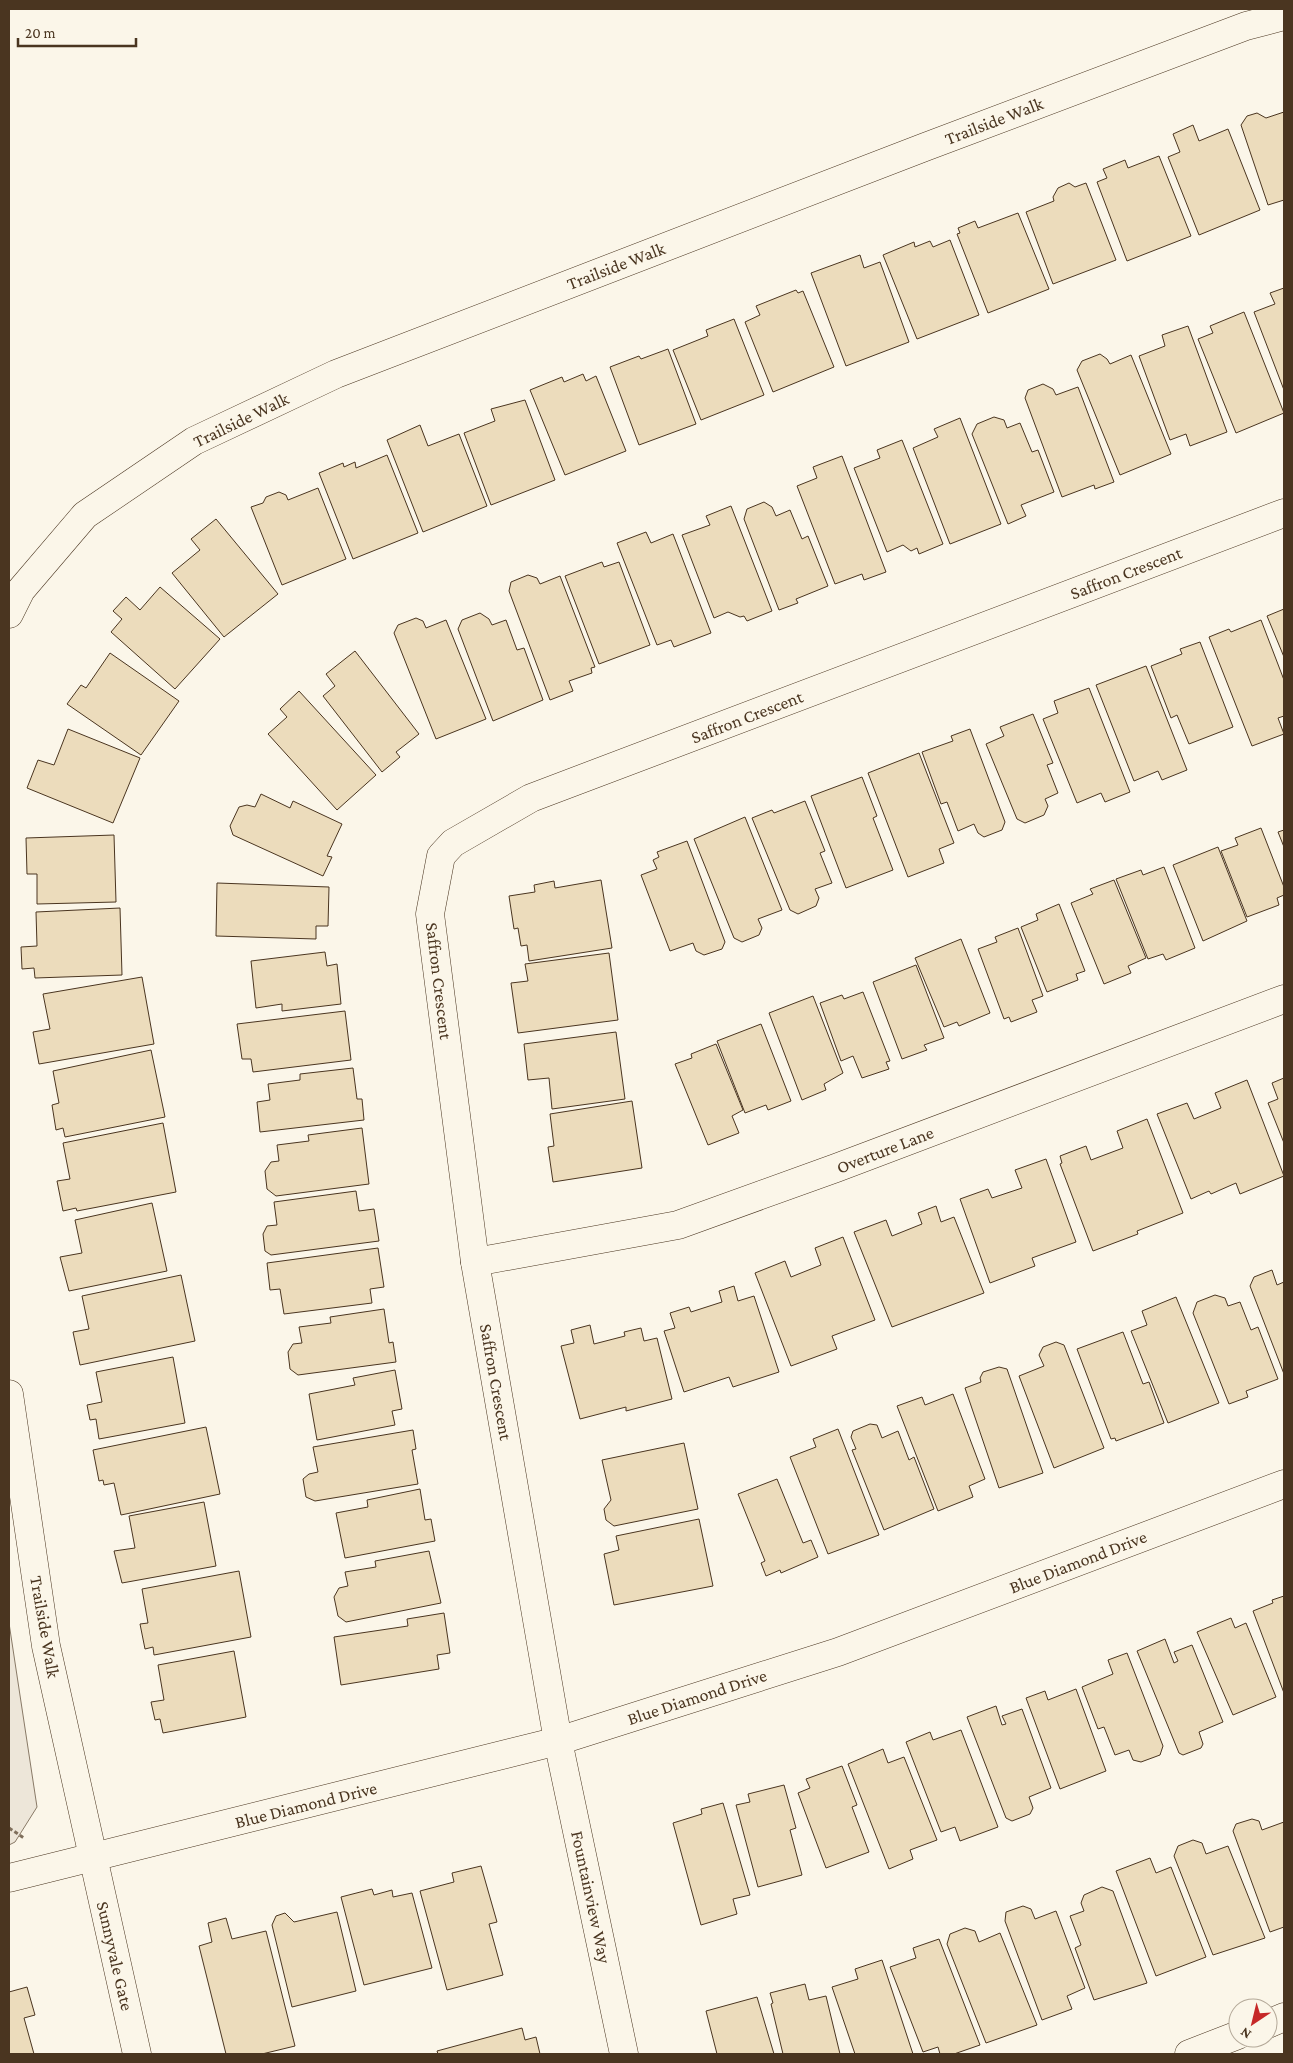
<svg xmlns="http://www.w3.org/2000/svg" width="1293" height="2063" viewBox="0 0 1293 2063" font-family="'Crimson Pro',serif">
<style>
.green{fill:#ede6d9;stroke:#887966}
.building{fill:#ecdcbc;stroke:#4a3520}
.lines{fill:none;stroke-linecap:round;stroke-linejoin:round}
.street-casing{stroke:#4a3520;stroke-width:29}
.path{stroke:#7f6f5c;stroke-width:3;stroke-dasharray:4 2.5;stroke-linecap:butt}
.street{stroke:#fbf6e9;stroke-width:28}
.labels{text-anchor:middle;stroke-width:4;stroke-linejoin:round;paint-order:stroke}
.street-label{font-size:18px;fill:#4a3520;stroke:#fbf6e9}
</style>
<rect width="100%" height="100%" fill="#fbf6e9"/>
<polygon class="green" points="9,1623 37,1807 15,1842 9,1845"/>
<g class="building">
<polygon points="1284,112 1284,200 1268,205 1241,125 1247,116 1257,113 1266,118"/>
<polygon points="1193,125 1199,141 1228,129 1260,210 1199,235 1168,157 1180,152 1173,134"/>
<polygon points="1159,156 1191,236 1127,261 1097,182 1107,178 1103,169 1125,160 1128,168"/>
<polygon points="1069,183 1075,187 1086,183 1116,260 1053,284 1026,212 1054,201 1053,197 1058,188"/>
<polygon points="1018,213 1049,289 988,313 957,234 960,233 958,228 975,221 978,228"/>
<polygon points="950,240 979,315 917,339 883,255 914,242 915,247 930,241 933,247"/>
<polygon points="860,255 864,268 880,262 909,342 846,366 811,273"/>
<polygon points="1284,288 1284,390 1254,312 1275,304 1270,293"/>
<polygon points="796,290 798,293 803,291 834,367 773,392 745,322 760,315 756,306"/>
<polygon points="1244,312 1284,413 1236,433 1198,339 1213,333 1210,326"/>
<polygon points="734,319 764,395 701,420 673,350 708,336 706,330"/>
<polygon points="1188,326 1227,432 1190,446 1186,434 1170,440 1139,356 1165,346 1162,335"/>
<polygon points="668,349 696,424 639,445 610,367 639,356 641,359"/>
<polygon points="1100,354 1107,359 1110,364 1131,355 1171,454 1120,475 1077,370 1082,361"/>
<polygon points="583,374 586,381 596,376 626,451 565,475 530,390 562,377 564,382"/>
<polygon points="1043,384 1053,389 1056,395 1078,387 1114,482 1095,489 1094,485 1062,497 1025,398 1028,390"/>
<polygon points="525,400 555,480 491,505 464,433 495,421 491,409"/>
<polygon points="994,417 1004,420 1007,428 1020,423 1032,452 1038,450 1054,492 1021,505 1026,516 1008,524 972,434 977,424"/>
<polygon points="960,418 1001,524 950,544 913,448 938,437 934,429"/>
<polygon points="420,425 428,446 459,434 487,506 423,532 387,440"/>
<polygon points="902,440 943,544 919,554 917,548 911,551 903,545 887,552 854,468 880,458 877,450"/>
<polygon points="387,455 418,533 353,559 319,473 343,463 344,467 355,462 356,468"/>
<polygon points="842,456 886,572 864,580 862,574 835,584 797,486 817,478 813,467"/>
<polygon points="318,488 346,559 282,585 251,507 263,503 266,497 279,492 286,495 288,500"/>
<polygon points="764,502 772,507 776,516 790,510 802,539 808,536 828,586 796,599 798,603 779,610 744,519 747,509"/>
<polygon points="731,506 772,611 747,621 744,616 740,617 728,612 714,618 682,535 710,525 706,516"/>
<polygon points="216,519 278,594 224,637 172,573 200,550 191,539"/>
<polygon points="646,532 651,543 673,534 711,633 674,647 671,640 657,645 617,543"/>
<polygon points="602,562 604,567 619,562 650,645 599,664 565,576"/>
<polygon points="528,575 537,578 540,584 560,576 595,667 591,668 592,673 569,681 573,691 550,700 509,591 511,582"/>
<polygon points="160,587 220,639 175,689 111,632 122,619 113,611 126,597 140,610"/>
<polygon points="1284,609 1284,657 1267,616"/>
<polygon points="480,613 489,619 492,625 506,620 517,650 524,648 543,700 493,721 458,629 462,620"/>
<polygon points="416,618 423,621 426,628 446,620 486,719 436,739 394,633 398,625"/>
<polygon points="1261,620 1284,680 1284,716 1278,718 1284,734 1252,746 1209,637 1229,629 1231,632"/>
<polygon points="1200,642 1233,727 1189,744 1177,715 1171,718 1151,666 1182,654 1180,649"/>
<polygon points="355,651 419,734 396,752 400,757 382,772 323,696 335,686 326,674"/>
<polygon points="110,653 179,701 141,755 67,704 81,685 86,688"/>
<polygon points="1146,666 1187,770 1162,780 1158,771 1134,781 1096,685"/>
<polygon points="1089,688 1130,792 1105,802 1101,793 1077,803 1043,719 1058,713 1054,701"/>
<polygon points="299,691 376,775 337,810 268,734 287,717 280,709"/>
<polygon points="1033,714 1053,763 1047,765 1058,793 1045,799 1048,806 1044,815 1025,823 1017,819 986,744 1004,736 1000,727"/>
<polygon points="68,729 140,758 113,823 27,788 38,760 54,765"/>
<polygon points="970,729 1005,822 1002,830 984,837 978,833 974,824 958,831 947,802 941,804 922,752 953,741 951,736"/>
<polygon points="919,753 954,843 939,849 944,863 908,877 868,773"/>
<polygon points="862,777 877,816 873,818 893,870 846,888 811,796"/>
<polygon points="261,794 290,808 293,801 342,824 327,856 332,857 323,876 233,835 230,826 239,807 247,805 255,807"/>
<polygon points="805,801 825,851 820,853 832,883 815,889 819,898 816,906 798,914 790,910 752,818 772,810 774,813"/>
<polygon points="745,817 782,910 758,919 762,928 759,935 742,942 734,938 694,839"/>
<polygon points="1261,828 1284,887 1284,895 1277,898 1279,905 1247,917 1221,851 1238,845 1235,838"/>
<polygon points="1284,830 1284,847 1278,832"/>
<polygon points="114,835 116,902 37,904 37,874 27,874 26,838"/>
<polygon points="687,841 725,942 722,949 704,955 696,951 693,943 670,951 641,875 657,869 653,860 659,857 657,852"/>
<polygon points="1218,847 1247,921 1203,941 1173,865"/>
<polygon points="1164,867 1195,948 1166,960 1163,954 1148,959 1116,879 1141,870 1143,875"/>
<polygon points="601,880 612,948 529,961 527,945 521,946 518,928 514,929 509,896 535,892 534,885 554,881 555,888"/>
<polygon points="1114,880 1146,958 1128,966 1131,973 1104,984 1071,903 1093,894 1090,889"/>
<polygon points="217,883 329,887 328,926 316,926 316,939 216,936"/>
<polygon points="1059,904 1085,971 1076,974 1078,980 1047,992 1021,927 1038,920 1036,914"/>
<polygon points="120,908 122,975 35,978 34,968 22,969 21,947 37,946 36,912"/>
<polygon points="1018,928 1043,996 1032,1000 1037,1012 1011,1022 1009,1017 1004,1019 978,949 997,942 995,937"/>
<polygon points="961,939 990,1013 959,1026 957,1022 944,1027 915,958"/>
<polygon points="325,952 327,966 337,964 341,1004 282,1011 282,1004 256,1008 251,961"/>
<polygon points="609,953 618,1020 518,1033 511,983 528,981 525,964"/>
<polygon points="916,965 944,1038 924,1045 927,1050 902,1059 873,982"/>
<polygon points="142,977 154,1044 39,1064 33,1032 50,1029 43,994"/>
<polygon points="863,992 890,1061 886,1062 889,1069 862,1078 853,1056 841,1061 820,1003 842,995 844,999"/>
<polygon points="813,996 843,1073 824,1084 826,1090 802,1100 769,1013"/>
<polygon points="345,1011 351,1060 253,1072 251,1059 242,1059 237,1024"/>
<polygon points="761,1024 791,1101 768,1110 766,1105 745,1113 717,1041"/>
<polygon points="616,1032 625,1099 552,1109 549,1078 528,1080 524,1044"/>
<polygon points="716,1044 743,1110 732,1116 739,1133 708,1145 675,1064 692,1058 691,1054"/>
<polygon points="151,1050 165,1117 65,1137 63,1128 56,1130 52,1105 59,1103 53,1071"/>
<polygon points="353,1068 357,1099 362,1099 364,1120 260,1132 257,1102 270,1100 268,1084 300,1080 300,1074"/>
<polygon points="1284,1078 1284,1143 1268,1103 1278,1099 1272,1083"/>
<polygon points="1247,1080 1284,1176 1240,1194 1236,1183 1211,1194 1209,1191 1191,1199 1157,1114 1187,1103 1194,1119 1221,1108 1215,1093"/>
<polygon points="632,1101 642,1168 553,1182 548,1147 554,1146 550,1114"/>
<polygon points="1147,1119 1183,1213 1137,1231 1138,1234 1093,1251 1060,1164 1062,1163 1060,1156 1086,1146 1091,1160 1123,1148 1117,1131"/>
<polygon points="163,1123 176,1192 77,1211 76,1208 63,1211 57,1181 70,1179 63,1143"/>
<polygon points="362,1128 369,1184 276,1196 267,1189 265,1171 271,1162 279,1161 277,1145 309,1141 308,1135"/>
<polygon points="1046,1159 1076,1242 1032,1258 1035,1266 990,1283 960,1199 988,1189 992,1198 1022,1188 1015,1170"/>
<polygon points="356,1191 359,1211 374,1209 379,1241 271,1255 265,1251 263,1234 267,1226 277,1225 274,1202"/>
<polygon points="152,1203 167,1271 69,1291 60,1257 82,1253 75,1220"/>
<polygon points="936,1206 941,1222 954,1217 984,1293 892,1327 854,1232 886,1220 892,1236 922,1224 918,1213"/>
<polygon points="843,1237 875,1320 832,1336 837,1349 791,1366 755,1273 785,1261 791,1277 821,1265 815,1248"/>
<polygon points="378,1248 384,1287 370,1289 372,1303 284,1314 280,1289 270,1290 267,1263"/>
<polygon points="1272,1270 1277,1285 1284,1282 1284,1374 1250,1286 1254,1277"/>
<polygon points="181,1275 195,1341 80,1365 73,1332 89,1329 82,1296"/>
<polygon points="734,1286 738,1301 754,1296 779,1372 733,1387 729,1377 684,1392 664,1331 675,1328 670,1313 689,1307 691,1312 722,1302 719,1291"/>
<polygon points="1215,1295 1225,1298 1228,1306 1240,1302 1251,1330 1258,1327 1278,1379 1246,1391 1248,1397 1229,1404 1193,1313 1197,1302"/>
<polygon points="1176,1297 1219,1403 1168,1423 1131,1331 1147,1325 1142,1311"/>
<polygon points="384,1309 389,1343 393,1342 396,1362 298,1375 290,1369 288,1352 293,1344 302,1343 299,1327 331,1323 330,1317"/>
<polygon points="590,1325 594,1344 625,1336 624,1332 641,1328 644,1341 657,1338 672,1399 626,1411 626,1407 580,1419 561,1346 574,1343 571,1330"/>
<polygon points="1123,1332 1143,1384 1149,1382 1164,1423 1116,1441 1115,1438 1111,1439 1077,1349"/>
<polygon points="1056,1342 1064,1345 1104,1448 1054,1468 1019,1376 1044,1366 1039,1355 1043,1347"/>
<polygon points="173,1357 185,1423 99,1439 96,1419 90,1420 87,1405 102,1402 96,1372"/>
<polygon points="999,1367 1007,1369 1043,1473 999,1488 965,1388 981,1382 980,1378 983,1372"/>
<polygon points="395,1370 402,1409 392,1411 395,1425 317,1440 309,1394 355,1385 353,1378"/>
<polygon points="953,1394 985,1479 969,1486 973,1497 938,1511 897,1406 922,1397 925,1405"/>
<polygon points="870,1424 877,1425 882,1438 898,1431 909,1460 914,1457 934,1509 884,1530 852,1450 856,1449 851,1437 853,1431"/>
<polygon points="206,1427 220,1494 121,1515 114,1483 104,1485 103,1480 99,1481 93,1450"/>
<polygon points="838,1429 879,1535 828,1554 790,1457 816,1447 813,1439"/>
<polygon points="413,1430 416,1449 412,1450 418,1484 315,1501 306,1497 303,1479 309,1474 318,1472 313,1447"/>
<polygon points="684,1443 698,1509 614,1526 606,1520 604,1509 611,1500 602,1460"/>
<polygon points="777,1479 803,1543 811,1540 818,1557 781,1573 780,1570 766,1576 761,1563 765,1561 738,1494"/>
<polygon points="420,1489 425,1520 431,1519 435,1541 345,1558 336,1513 368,1507 367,1500"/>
<polygon points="204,1502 216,1566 122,1583 114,1551 135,1548 129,1516"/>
<polygon points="699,1519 713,1586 614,1605 604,1554 619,1550 616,1536"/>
<polygon points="429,1551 441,1603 346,1622 338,1616 334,1597 339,1588 348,1586 345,1572 376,1567 375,1561"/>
<polygon points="239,1571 251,1637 154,1655 153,1647 145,1649 140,1624 148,1623 142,1589"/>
<polygon points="1284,1596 1284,1693 1253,1611 1273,1603 1272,1600"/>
<polygon points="444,1613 450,1653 437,1655 439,1669 341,1685 334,1637 408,1626 407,1619"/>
<polygon points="1231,1618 1235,1628 1246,1623 1276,1697 1233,1715 1197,1632"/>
<polygon points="1165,1639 1174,1663 1178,1661 1174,1652 1192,1645 1223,1722 1199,1732 1203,1744 1201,1748 1183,1755 1179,1753 1137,1651"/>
<polygon points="234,1651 246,1717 163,1733 160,1719 155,1720 151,1702 164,1700 158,1665"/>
<polygon points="1127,1653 1163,1746 1160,1755 1141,1762 1133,1760 1129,1750 1115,1755 1104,1727 1098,1729 1082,1687 1113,1674 1108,1660"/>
<polygon points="1076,1689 1106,1771 1060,1789 1026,1698 1045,1691 1048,1700"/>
<polygon points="996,1706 1002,1725 1006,1724 1002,1716 1022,1709 1051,1788 1029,1797 1033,1808 1030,1814 1012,1821 1006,1818 967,1717"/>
<polygon points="961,1730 998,1827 960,1841 955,1827 941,1832 906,1742 930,1732 933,1740"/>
<polygon points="883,1749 888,1763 904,1757 937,1840 910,1850 913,1859 889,1869 848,1764"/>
<polygon points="842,1766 857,1805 852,1807 869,1852 826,1868 798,1793 810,1788 806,1779"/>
<polygon points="784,1785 796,1828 790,1830 802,1875 758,1887 736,1805 750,1802 748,1794"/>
<polygon points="723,1803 750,1895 733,1899 737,1914 701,1925 673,1823 702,1814 701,1809"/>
<polygon points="1252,1819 1259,1821 1262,1830 1284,1822 1284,1927 1270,1932 1233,1831 1236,1824"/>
<polygon points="1193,1840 1202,1843 1206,1854 1228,1846 1265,1938 1213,1955 1174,1856 1178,1846"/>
<polygon points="1150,1858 1156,1873 1171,1867 1206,1957 1156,1976 1116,1871"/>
<polygon points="481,1866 497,1922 489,1924 503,1975 447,1990 420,1891 454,1882 452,1873"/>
<polygon points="1102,1887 1113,1891 1147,1983 1094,2000 1075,1948 1081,1945 1070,1916 1084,1911 1081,1903 1084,1895"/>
<polygon points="372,1889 374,1895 392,1890 393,1897 412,1893 432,1968 364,1985 341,1897"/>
<polygon points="1023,1906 1031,1909 1035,1919 1056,1911 1085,1988 1067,1996 1072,2009 1042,2020 1005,1921 1006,1912"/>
<polygon points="337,1912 356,1991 292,2007 272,1925 276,1916 285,1913 294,1922"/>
<polygon points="226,1918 232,1939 266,1931 295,2046 262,2054 226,2054 199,1946 212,1942 208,1923"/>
<polygon points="965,1928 975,1931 979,1942 1000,1933 1037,2025 986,2043 947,1944 950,1934"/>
<polygon points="939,1939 980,2045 954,2054 940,2054 938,2047 923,2052 890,1967 916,1958 913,1948"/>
<polygon points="882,1960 913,2054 855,2054 832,1987 858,1979 855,1969"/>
<polygon points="805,1984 809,2000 826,1996 840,2054 783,2054 771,2004 773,2003 770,1993"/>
<polygon points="27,1987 35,2015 24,2018 34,2054 9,2054 9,1992"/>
<polygon points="757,1997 774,2054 717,2054 706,2011"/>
<polygon points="522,2028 525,2040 536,2037 540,2054 438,2054 437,2051"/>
</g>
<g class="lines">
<defs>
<g id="street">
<polyline points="9,614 21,590 85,515 194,441 336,374 925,147 1246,26 1284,16"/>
<polyline points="475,1262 678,1225 836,1168 1284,999"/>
<polyline points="9,1394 46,1646 137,2054"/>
<polyline points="9,1878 558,1741 838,1652 1284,1484"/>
<polyline points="1268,2024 1284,2017"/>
<polyline points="624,2054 558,1741 475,1262 430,914 441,856 453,843 531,798 1284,513"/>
<polyline points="1189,2054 1238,2035"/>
</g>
</defs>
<use href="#street" class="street-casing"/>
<polyline class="path" points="9,1828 24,1838"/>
<use href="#street" class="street"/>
</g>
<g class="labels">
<g class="street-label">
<text transform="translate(994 121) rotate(-21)" y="6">Trailside Walk</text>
<text transform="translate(616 266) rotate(-21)" y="6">Trailside Walk</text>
<text transform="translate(241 420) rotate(-26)" y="6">Trailside Walk</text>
<text transform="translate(1126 573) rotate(-21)" y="6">Saffron Crescent</text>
<text transform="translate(747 717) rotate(-21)" y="6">Saffron Crescent</text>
<text transform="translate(439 981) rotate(83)" y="6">Saffron Crescent</text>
<text transform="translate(885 1150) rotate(-21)" y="6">Overture Lane</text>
<text transform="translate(496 1382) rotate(80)" y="6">Saffron Crescent</text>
<text transform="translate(1078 1562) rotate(-21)" y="6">Blue Diamond Drive</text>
<text transform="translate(45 1627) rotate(80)" y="6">Trailside Walk</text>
<text transform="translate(697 1697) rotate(-18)" y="6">Blue Diamond Drive</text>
<text transform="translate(306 1805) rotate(-14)" y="6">Blue Diamond Drive</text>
<text transform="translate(591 1897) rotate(78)" y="6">Fountainview Way</text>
<text transform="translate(115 1956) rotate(77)" y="6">Sunnyvale Gate</text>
</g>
</g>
<rect width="1293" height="2063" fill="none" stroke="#4a3520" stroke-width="20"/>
<g transform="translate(1253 2023) rotate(215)"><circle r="24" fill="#fbf6e9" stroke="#b4a999"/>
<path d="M0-4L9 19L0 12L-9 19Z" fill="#c62828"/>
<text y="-8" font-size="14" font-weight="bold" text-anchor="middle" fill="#4a3520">N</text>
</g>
<path d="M18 38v8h118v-8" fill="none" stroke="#4a3520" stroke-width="2.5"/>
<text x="25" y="38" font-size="15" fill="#4a3520" stroke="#fbf6e9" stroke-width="4" paint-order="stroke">20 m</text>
</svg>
